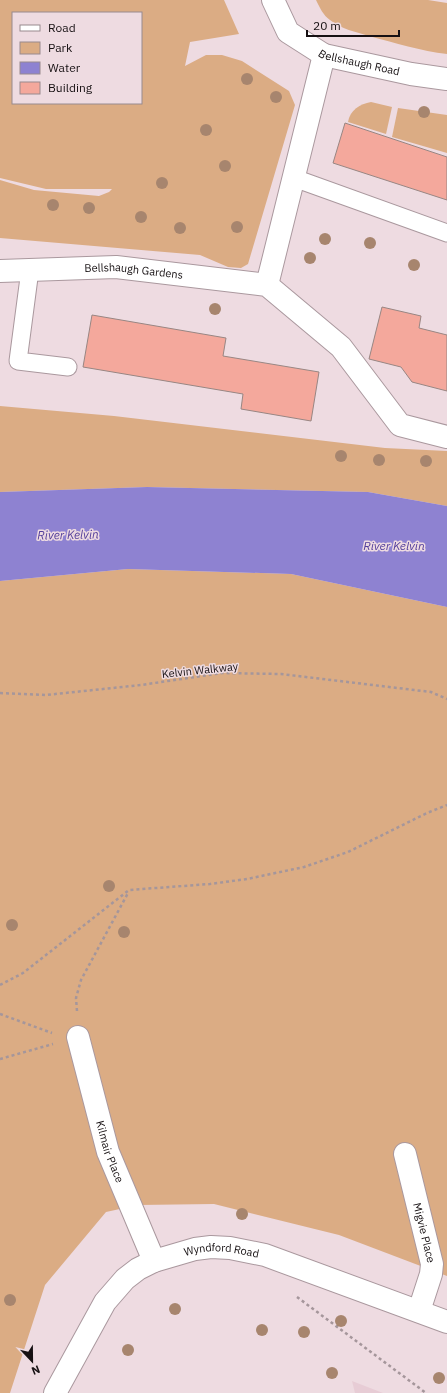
<svg xmlns="http://www.w3.org/2000/svg" width="447" height="1393" viewBox="0 0 447 1393" font-family="'IBM Plex Sans',sans-serif">
<style>
.built{fill:#e7ccd5}
.green{fill:#dbac84;fill-rule:evenodd}
.water{fill:#8e82d1}
.building{fill:#f4a89c;stroke:#988683}
.lines{fill:none;stroke-linecap:round;stroke-linejoin:round}
.service-casing{stroke:#aa989e;stroke-width:19}
.minor-casing{stroke:#aa989e;stroke-width:24}
.path{stroke:#a5969b;stroke-width:2.5;stroke-dasharray:3 3;stroke-linecap:butt}
.service{stroke:#fff;stroke-width:17}
.minor{stroke:#fff;stroke-width:22}
.tree{fill:#a7856e}
.labels{text-anchor:middle;stroke-width:3;stroke-linejoin:round;paint-order:stroke}
.street-label{font-size:11px;fill:#161012;stroke:#eedbe1}
.water-label{font-size:12px;font-style:italic;fill:#533e9b;stroke:#eedbe1}
</style>
<rect width="100%" height="100%" fill="#eedbe1"/>
<polygon class="built" points="352,1381 383,1393 355,1393"/>
<g class="green">
<path d="M0 0H224L239 34 190 42 185 66 206 55H222L242 61 289 91 295 105 248 264 241 268 228 267 200 255 0 238V180L34 190 99 196 109 192 112 189H46L0 178ZM13 13H141V103H13Z"/>
<path d="M316 0H428L447 3V54C421 51 395 43 369 36 356 32 341 29 330 20 323 15 320 8 316 0Z"/>
<path d="M371 102 392 107 386 134 348 122C350 110 360 104 371 102Z"/>
<polygon points="398,108 447,115 447,153 392,137"/>
<polygon points="0,406 114,416 385,448 447,451 447,506 368,492 147,487 0,492"/>
<polygon points="128,569 291,574 447,607 447,1276 339,1235 214,1204 138,1205 106,1212 45,1285 10,1393 0,1393 0,581"/>
</g>
<polygon class="water" points="147,487 368,492 447,506 447,607 291,574 128,569 0,581 0,492"/>
<g class="building">
<polygon points="345,123 447,157 447,200 333,163"/>
<polygon points="382,307 421,316 419,328 447,335 447,391 412,382 401,367 369,359"/>
<polygon points="92,315 226,338 223,356 319,372 311,421 241,409 243,394 83,367"/>
</g>
<g class="lines">
<defs>
<g id="service">
<polyline points="294,178 447,233"/>
<polyline points="30,270 18,361 68,367"/>
</g>
<g id="minor">
<path id="s1" d="M273 0 288 32 324 55 411 74 447 79"/>
<path id="s2" d="M0 271 116 267 267 285 341 347 400 425 447 437"/>
<polyline points="267,285 324,55"/>
<path id="s3" d="M78 1037 108 1152 154 1261"/>
<path id="s4" d="M405 1154 432 1264 431 1274 419 1311"/>
<path id="s5" d="M55 1393 105 1302 125 1279 138 1269 154 1261 195 1249 211 1247 230 1248 265 1255 447 1322"/>
</g>
</defs>
<use href="#service" class="service-casing"/>
<use href="#minor" class="minor-casing"/>
<g class="path">
<polyline points="0,693 46,695 141,685 222,673 281,674 431,692 447,699"/>
<polyline points="0,985 23,973 129,890 210,884 247,879 304,867 348,852 427,813 447,805"/>
<polyline points="77,1011 76,998 81,980 128,893"/>
<polyline points="0,1014 52,1033"/>
<polyline points="0,1059 53,1044"/>
<polyline points="297,1297 426,1393"/>
</g>
<use href="#service" class="service"/>
<use href="#minor" class="minor"/>
</g>
<g class="tree">
<circle cx="247" cy="79" r="6"/>
<circle cx="276" cy="97" r="6"/>
<circle cx="424" cy="112" r="6"/>
<circle cx="206" cy="130" r="6"/>
<circle cx="225" cy="166" r="6"/>
<circle cx="162" cy="183" r="6"/>
<circle cx="53" cy="205" r="6"/>
<circle cx="89" cy="208" r="6"/>
<circle cx="141" cy="217" r="6"/>
<circle cx="237" cy="227" r="6"/>
<circle cx="180" cy="228" r="6"/>
<circle cx="325" cy="239" r="6"/>
<circle cx="370" cy="243" r="6"/>
<circle cx="310" cy="258" r="6"/>
<circle cx="414" cy="265" r="6"/>
<circle cx="215" cy="309" r="6"/>
<circle cx="341" cy="456" r="6"/>
<circle cx="379" cy="460" r="6"/>
<circle cx="426" cy="461" r="6"/>
<circle cx="109" cy="886" r="6"/>
<circle cx="12" cy="925" r="6"/>
<circle cx="124" cy="932" r="6"/>
<circle cx="242" cy="1214" r="6"/>
<circle cx="10" cy="1300" r="6"/>
<circle cx="175" cy="1309" r="6"/>
<circle cx="341" cy="1321" r="6"/>
<circle cx="262" cy="1330" r="6"/>
<circle cx="304" cy="1332" r="6"/>
<circle cx="128" cy="1350" r="6"/>
<circle cx="332" cy="1373" r="6"/>
<circle cx="439" cy="1378" r="6"/>
</g>
<g class="labels">
<g class="street-label">
<text dy="4" stroke="none"><textPath href="#s1" startOffset="114">Bellshaugh Road</textPath></text>
<text dy="4" stroke="none"><textPath href="#s2" startOffset="134">Bellshaugh Gardens</textPath></text>
<text transform="translate(200 670) rotate(-6)" y="4">Kelvin Walkway</text>
<text dy="4" stroke="none"><textPath href="#s3" startOffset="119">Kilmair Place</textPath></text>
<text dy="4" stroke="none"><textPath href="#s4" startOffset="81">Migvie Place</textPath></text>
<text dy="4" stroke="none"><textPath href="#s5" startOffset="238">Wyndford Road</textPath></text>
</g>
<g class="water-label">
<text transform="translate(68 535) rotate(-1)" y="4">River Kelvin</text>
<text x="394" y="550">River Kelvin</text>
</g>
</g>
<rect x="12" y="12" width="130" height="92" fill="#eedbe1" stroke="#988a8e"/>
<rect x="20" y="25" width="20" height="6" fill="#ffffff" stroke="#988a8e"/>
<text x="48" y="32" font-size="12" fill="#161012">Road</text>
<rect x="20" y="42" width="20" height="12" fill="#dbac84" stroke="#988a8e"/>
<text x="48" y="52" font-size="12" fill="#161012">Park</text>
<rect x="20" y="62" width="20" height="12" fill="#8e82d1" stroke="#988a8e"/>
<text x="48" y="72" font-size="12" fill="#161012">Water</text>
<rect x="20" y="82" width="20" height="12" fill="#f4a89c" stroke="#988a8e"/>
<text x="48" y="92" font-size="12" fill="#161012">Building</text>
<g transform="translate(32 1361) rotate(158)" stroke="#eedbe1" stroke-width="3" paint-order="stroke">
<path d="M0-3L7 15L0 10L-7 15Z" fill="#161012"/>
<text y="-6" font-size="11" font-weight="bold" text-anchor="middle" fill="#161012">N</text>
</g>
<path d="M307 30v6h92v-6" fill="none" stroke="#161012" stroke-width="2"/>
<text x="313" y="30" font-size="12" fill="#161012" stroke="#eedbe1" stroke-width="3" paint-order="stroke">20 m</text>
</svg>
